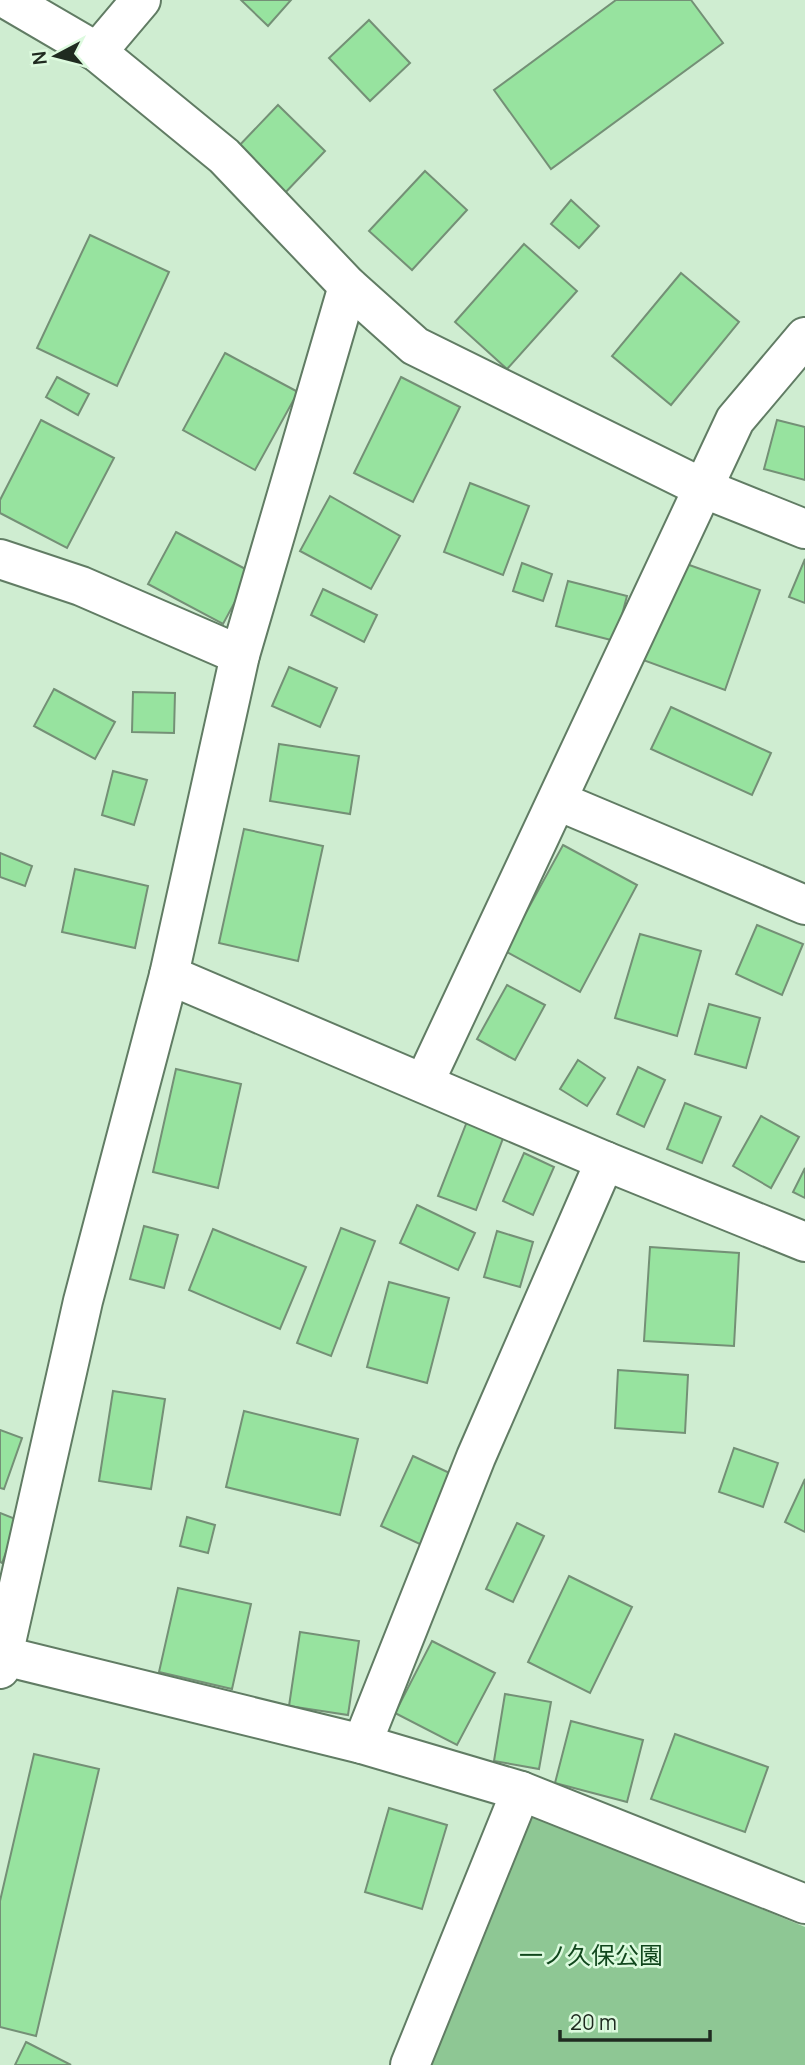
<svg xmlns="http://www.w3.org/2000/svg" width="805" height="2065" viewBox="0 0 805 2065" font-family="Manrope,'Noto Sans JP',sans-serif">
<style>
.green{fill:#8ec794}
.building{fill:#97e39f;stroke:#749076;stroke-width:2}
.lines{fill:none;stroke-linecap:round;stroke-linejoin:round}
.minor-casing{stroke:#617c64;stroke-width:42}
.minor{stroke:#fff;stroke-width:38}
.labels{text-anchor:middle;stroke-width:5;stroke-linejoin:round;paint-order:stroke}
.park-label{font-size:24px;fill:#10461c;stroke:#dcfade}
</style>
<rect width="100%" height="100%" fill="#cfedd1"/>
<polygon class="green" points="531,1814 805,1927 805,2065 429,2065"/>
<g class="building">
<polygon points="241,0 291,0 268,26"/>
<polygon points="616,0 691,0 723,43 551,169 494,90"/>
<polygon points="369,20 410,63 370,101 329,58"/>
<polygon points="278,105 325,151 282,196 235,150"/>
<polygon points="425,171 467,210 412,270 369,231"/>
<polygon points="571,200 599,226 579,248 551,224"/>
<polygon points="90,235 169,272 117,386 37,348"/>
<polygon points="524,244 577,291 507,369 455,322"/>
<polygon points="681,273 739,322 671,405 612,356"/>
<polygon points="225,353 298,392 255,470 183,430"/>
<polygon points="57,377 89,394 78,415 46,397"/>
<polygon points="401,377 460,407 413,502 354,473"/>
<polygon points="41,420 114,458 67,548 0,513 0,500"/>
<polygon points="777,420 805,427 805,480 764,469"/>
<polygon points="470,483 529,506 503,575 444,552"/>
<polygon points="330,496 400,536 371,589 300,551"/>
<polygon points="176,532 251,572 223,624 148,584"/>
<polygon points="805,559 805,603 789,597"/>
<polygon points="678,561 760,590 725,690 643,660"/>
<polygon points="522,563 552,574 543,601 513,591"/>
<polygon points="568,581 627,596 615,641 556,626"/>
<polygon points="323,589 377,615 364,642 311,615"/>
<polygon points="289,667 337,688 320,727 272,706"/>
<polygon points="54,689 115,722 95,759 34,726"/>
<polygon points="133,692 175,693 174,733 132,732"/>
<polygon points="671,707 771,753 752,795 651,749"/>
<polygon points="279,744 359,756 350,814 270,801"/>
<polygon points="113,771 147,780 134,825 102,815"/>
<polygon points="244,829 323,846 298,961 219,943"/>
<polygon points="563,845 637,885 580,992 505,951"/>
<polygon points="0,853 32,866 25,886 0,877"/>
<polygon points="75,869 148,886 135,948 62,932"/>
<polygon points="757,925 803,944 782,995 736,974"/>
<polygon points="640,934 701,951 677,1036 615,1018"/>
<polygon points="507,985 545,1005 515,1060 477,1039"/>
<polygon points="709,1004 760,1018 746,1068 695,1054"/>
<polygon points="578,1060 605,1078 587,1106 560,1089"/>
<polygon points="638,1067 665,1080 644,1127 617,1114"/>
<polygon points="176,1069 241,1084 218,1188 153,1172"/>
<polygon points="685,1103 721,1117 702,1163 667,1149"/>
<polygon points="761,1116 799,1137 771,1188 733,1166"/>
<polygon points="468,1119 505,1133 476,1210 438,1196"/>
<polygon points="524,1153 554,1167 533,1215 503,1201"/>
<polygon points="805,1168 805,1198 793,1192"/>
<polygon points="417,1205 475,1233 458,1270 400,1243"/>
<polygon points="144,1226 178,1235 164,1288 130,1279"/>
<polygon points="341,1228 375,1241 331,1356 297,1343"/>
<polygon points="213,1229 306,1267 280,1329 189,1290"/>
<polygon points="497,1231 533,1242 520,1287 484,1277"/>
<polygon points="650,1247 739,1253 734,1346 644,1341"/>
<polygon points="389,1282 449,1298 427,1383 367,1367"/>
<polygon points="618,1370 688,1375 685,1433 615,1428"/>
<polygon points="113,1391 165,1399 151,1489 99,1481"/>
<polygon points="244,1411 358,1439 340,1515 226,1487"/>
<polygon points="0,1430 22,1438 4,1489 0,1488"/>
<polygon points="734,1448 778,1463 763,1507 719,1492"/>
<polygon points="413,1456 469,1482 437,1552 381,1526"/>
<polygon points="805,1479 805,1532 785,1522"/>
<polygon points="0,1513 18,1520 2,1563 0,1562"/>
<polygon points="187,1517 215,1525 208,1553 180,1546"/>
<polygon points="517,1523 544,1536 513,1602 486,1589"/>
<polygon points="569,1576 632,1607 590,1693 528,1662"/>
<polygon points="178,1588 251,1604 232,1689 159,1672"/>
<polygon points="300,1632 359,1641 348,1715 289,1706"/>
<polygon points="432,1641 495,1673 457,1745 395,1713"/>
<polygon points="505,1694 551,1702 539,1769 494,1761"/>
<polygon points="571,1721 643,1740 627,1802 555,1783"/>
<polygon points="675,1734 768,1767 745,1832 651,1799"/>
<polygon points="34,1754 99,1769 36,2036 0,2027 0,1901"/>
<polygon points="389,1808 447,1825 422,1909 365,1892"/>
<polygon points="26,2042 71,2065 15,2065"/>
</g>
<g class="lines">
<defs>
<g id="minor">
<polyline points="8,0 97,52 224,156 348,286 415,346 705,489 805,529"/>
<polyline points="97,52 141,0"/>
<polyline points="0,559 81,586 240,655"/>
<polyline points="558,801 805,905"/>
<polyline points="169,975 605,1161 805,1242"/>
<polyline points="424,1083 735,420 805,337"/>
<polyline points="0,1655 362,1744 521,1791 805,1904"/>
<polyline points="0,1669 83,1301 169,975 240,655 348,286"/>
<polyline points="362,1744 476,1457 605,1161"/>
<polyline points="410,2065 521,1791"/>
</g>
</defs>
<use href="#minor" class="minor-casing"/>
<use href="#minor" class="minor"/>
</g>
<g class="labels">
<g class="park-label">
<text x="591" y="1964">一ノ久保公園</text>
</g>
</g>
<g transform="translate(56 56) rotate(263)" stroke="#dcfade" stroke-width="5" paint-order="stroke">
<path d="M0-5L12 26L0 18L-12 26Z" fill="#1f2b20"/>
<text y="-10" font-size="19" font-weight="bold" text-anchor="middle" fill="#1f2b20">N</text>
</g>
<path d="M560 2030v10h150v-10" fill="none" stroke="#1f2b20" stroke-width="3.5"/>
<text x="570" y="2030" font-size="21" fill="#1f2b20" stroke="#dcfade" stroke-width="5" paint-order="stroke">20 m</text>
</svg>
